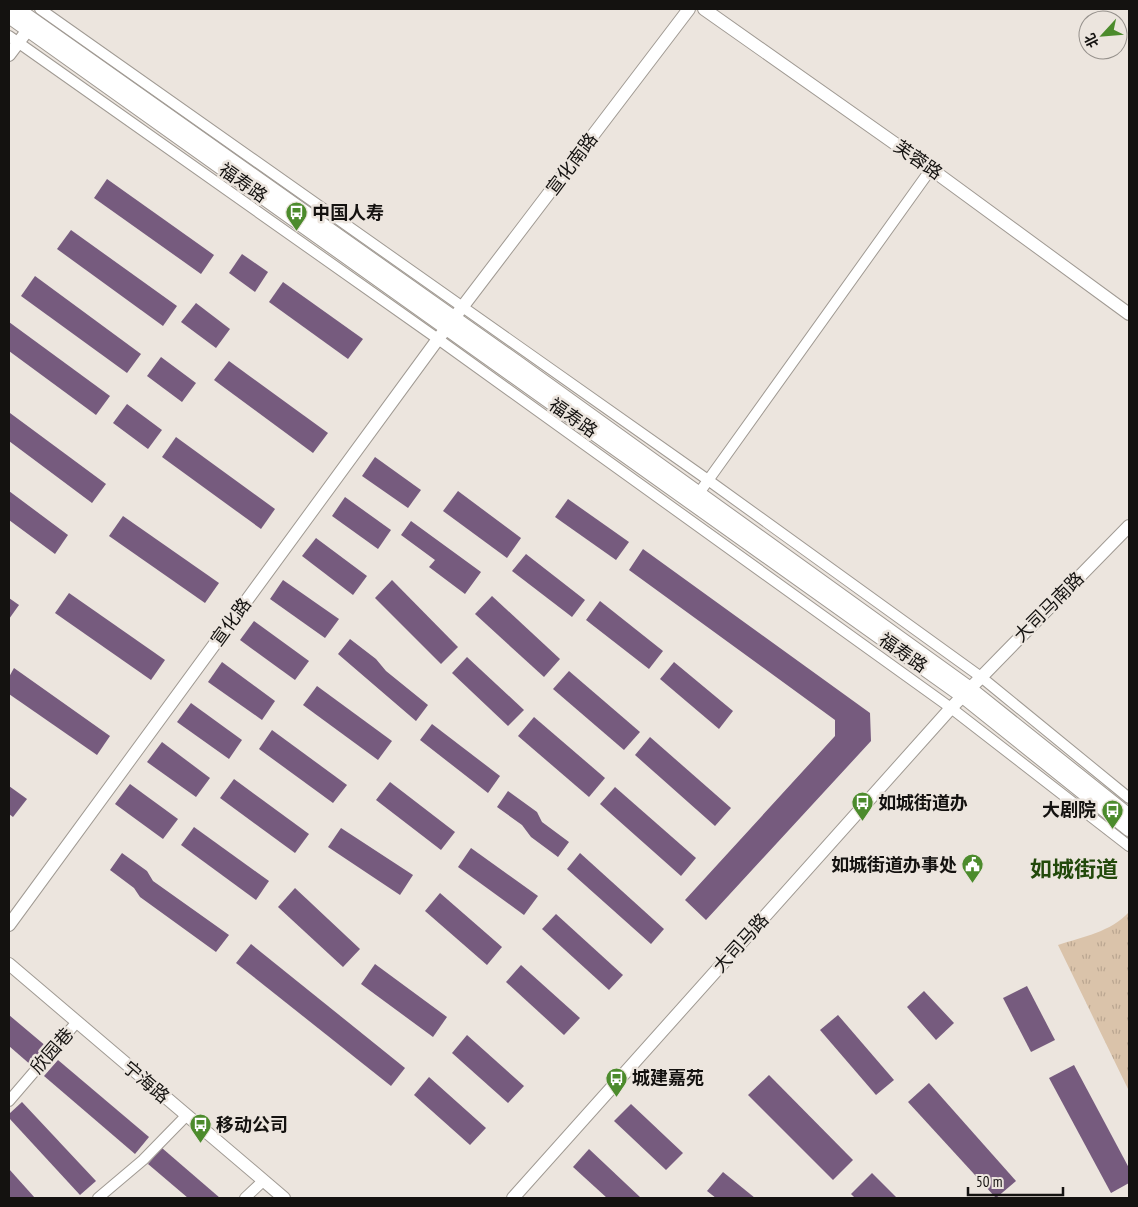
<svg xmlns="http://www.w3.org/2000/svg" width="1138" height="1207" viewBox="0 0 1138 1207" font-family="'PT Sans Narrow','Noto Sans SC',sans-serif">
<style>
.grass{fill:url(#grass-tufts)}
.building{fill:#765b7e}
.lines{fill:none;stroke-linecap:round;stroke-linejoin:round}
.minor-casing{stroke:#a09a93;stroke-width:12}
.tertiary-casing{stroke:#a09a93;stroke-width:14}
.secondary-casing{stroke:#a09a93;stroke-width:16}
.minor{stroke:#fff;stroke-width:10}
.tertiary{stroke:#fff;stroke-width:12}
.secondary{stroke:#fff;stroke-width:14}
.labels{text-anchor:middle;stroke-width:5;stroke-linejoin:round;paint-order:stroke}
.street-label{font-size:18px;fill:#141210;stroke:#ece5de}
.poi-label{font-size:18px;font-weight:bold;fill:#141210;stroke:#ece5de;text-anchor:start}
.district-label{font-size:22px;font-weight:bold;fill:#22490b;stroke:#ece5de}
</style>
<defs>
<pattern id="grass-tufts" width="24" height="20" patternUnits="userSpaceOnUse" patternTransform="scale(1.25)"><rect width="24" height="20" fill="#dac3aa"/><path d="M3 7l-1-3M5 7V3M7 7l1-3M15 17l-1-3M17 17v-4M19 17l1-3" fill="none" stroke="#baa691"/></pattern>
</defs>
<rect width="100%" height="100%" fill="#ece5de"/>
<path class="grass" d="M1129 912V1091L1058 945C1082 937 1111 932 1129 912Z"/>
<g class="building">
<polygon points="107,179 214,255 201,274 94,198"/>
<polygon points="71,230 177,306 163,326 57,249"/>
<polygon points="242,254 268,272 255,292 229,273"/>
<polygon points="35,276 141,354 127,373 21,296"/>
<polygon points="283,282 363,339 348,359 269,302"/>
<polygon points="196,303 230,329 216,348 181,322"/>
<polygon points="9,322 110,396 96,415 9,351"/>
<polygon points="161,357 196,383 182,402 147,376"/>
<polygon points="229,361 328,433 313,453 214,380"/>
<polygon points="127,404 162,430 148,449 113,423"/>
<polygon points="10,413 106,484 92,503 9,441"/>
<polygon points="176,437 275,509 261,529 162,457"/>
<polygon points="375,457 421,490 408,508 362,476"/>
<polygon points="9,491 68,535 55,554 9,520"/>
<polygon points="458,491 521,538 507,558 443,511"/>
<polygon points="345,497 391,530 378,549 332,516"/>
<polygon points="568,499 629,542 616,560 555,517"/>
<polygon points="123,516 219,583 205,603 109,536"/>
<polygon points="411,521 481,572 465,594 429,567 435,560 401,535"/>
<polygon points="316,538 367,576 353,595 302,556"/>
<polygon points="643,549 870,713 871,741 706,920 685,900 835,736 835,720 629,570"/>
<polygon points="526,554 585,600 572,617 512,571"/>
<polygon points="283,580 339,619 325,638 270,599"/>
<polygon points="392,580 458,647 441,664 375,598"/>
<polygon points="69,593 165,660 151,680 55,613"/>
<polygon points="492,596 560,659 544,677 475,614"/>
<polygon points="9,598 19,605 9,619"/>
<polygon points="600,601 663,651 649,669 586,620"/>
<polygon points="254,621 309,661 295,680 240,640"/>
<polygon points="350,639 376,659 386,671 428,705 416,721 338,654"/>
<polygon points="467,657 524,710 508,726 452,673"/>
<polygon points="222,662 275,701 262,720 208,682"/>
<polygon points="674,662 733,711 719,729 660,679"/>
<polygon points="14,668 110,736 97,755 9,694 9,677"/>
<polygon points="569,671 640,732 624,750 553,689"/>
<polygon points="317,686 392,741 378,760 303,705"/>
<polygon points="191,703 242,740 229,759 177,722"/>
<polygon points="534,717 605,778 589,797 518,736"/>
<polygon points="432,724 500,776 488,793 420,740"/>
<polygon points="272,730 347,785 333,803 259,749"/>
<polygon points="650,737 731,808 715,826 635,755"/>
<polygon points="162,742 210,778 196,797 147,762"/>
<polygon points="234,779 309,834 295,853 220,798"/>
<polygon points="390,782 455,832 441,850 376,800"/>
<polygon points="130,784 178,819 163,839 115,804"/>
<polygon points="9,786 27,799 13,817 9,814"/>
<polygon points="615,787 696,858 681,876 600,804"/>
<polygon points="508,791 537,812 542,822 569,842 558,857 531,837 522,825 497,807"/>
<polygon points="194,827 269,881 256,900 181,845"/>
<polygon points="341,828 413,875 400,895 328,847"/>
<polygon points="471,848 538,896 524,915 458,867"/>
<polygon points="122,853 147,871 153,881 229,935 216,952 140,897 134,888 110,870"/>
<polygon points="580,853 664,929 651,944 567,869"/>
<polygon points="295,888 360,949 343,967 278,907"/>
<polygon points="440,893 502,947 487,965 425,911"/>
<polygon points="556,914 623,975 609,990 542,929"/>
<polygon points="251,944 405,1068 391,1086 236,963"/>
<polygon points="375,964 447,1017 433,1037 361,984"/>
<polygon points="521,965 580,1018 564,1035 506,982"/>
<polygon points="1027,986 1055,1040 1031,1052 1003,998"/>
<polygon points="924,991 954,1023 936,1040 907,1007"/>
<polygon points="9,1015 47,1047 32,1066 9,1046"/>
<polygon points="838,1015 894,1080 876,1095 820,1030"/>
<polygon points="467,1035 524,1086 508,1103 452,1053"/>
<polygon points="58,1060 149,1137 135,1154 44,1076"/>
<polygon points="1074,1065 1129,1168 1129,1183 1111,1193 1049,1078"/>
<polygon points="769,1075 853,1160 833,1180 748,1095"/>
<polygon points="429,1077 486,1128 470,1145 414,1095"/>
<polygon points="929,1083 1016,1181 996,1198 908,1102"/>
<polygon points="22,1102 96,1181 80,1195 9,1118 9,1114"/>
<polygon points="631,1104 683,1153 666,1170 614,1121"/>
<polygon points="162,1148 220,1198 188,1198 148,1164"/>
<polygon points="589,1149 641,1198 607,1198 573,1167"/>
<polygon points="9,1169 35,1198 9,1198"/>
<polygon points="723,1172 755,1198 716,1198 707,1191"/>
<polygon points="872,1173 897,1198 855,1198 851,1194"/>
</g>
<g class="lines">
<defs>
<g id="minor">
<polyline points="40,9 708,480 981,677 1129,798"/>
<polyline points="9,36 438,339 951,708 1129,846"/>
<polyline points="699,493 931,169"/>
<polyline points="9,1101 76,1023"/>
<polyline points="98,1198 143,1160 186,1116"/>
<polyline points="245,1198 263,1181"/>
</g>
<g id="tertiary">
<polyline points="704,9 931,169 1129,314"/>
<polyline points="9,55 33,23"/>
<polyline points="9,925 438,339 689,9"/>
<polyline points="9,964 284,1198"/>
<polyline points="513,1198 951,708 1129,526"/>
</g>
<g id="secondary">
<polyline points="17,9 516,362 970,689 1129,816"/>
<polyline points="9,16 963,696 1129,829"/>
</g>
</defs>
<use href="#minor" class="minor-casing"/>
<use href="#tertiary" class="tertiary-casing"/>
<use href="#secondary" class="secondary-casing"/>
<use href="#minor" class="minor"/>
<use href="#tertiary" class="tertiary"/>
<use href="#secondary" class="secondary"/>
</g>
<defs>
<symbol id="bus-pin" viewBox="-11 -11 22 30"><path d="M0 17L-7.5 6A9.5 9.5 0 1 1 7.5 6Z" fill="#4c8b2c" stroke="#ece5de"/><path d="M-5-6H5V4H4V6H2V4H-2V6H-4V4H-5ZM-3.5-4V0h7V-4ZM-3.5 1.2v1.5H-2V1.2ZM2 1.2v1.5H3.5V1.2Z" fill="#fff"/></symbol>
<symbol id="civic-pin" viewBox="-11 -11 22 30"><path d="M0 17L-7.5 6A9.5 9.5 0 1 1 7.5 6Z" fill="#4c8b2c" stroke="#ece5de"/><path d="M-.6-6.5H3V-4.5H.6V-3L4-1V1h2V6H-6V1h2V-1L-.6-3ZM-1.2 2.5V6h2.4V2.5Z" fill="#fff"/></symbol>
</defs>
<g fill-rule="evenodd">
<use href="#bus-pin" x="284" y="200" width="25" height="34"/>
<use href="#bus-pin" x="850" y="790" width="25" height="34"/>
<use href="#bus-pin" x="1100" y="798" width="25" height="34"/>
<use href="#civic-pin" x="960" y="852" width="25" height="34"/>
<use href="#bus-pin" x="604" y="1066" width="25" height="34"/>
<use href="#bus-pin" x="188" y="1112" width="25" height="34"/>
</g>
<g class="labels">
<g class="street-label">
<text transform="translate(918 160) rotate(35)" y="6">芙蓉路</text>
<text transform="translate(572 164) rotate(-53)" y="6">宣化南路</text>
<text transform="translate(243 183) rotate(35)" y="6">福寿路</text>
<text transform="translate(573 418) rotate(35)" y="6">福寿路</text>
<text transform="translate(1049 607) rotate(-45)" y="6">大司马南路</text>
<text transform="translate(231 622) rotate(-54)" y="6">宣化路</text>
<text transform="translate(903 653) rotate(35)" y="6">福寿路</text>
<text transform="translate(741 943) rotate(-48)" y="6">大司马路</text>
<text transform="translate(52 1051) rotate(-49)" y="6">欣园巷</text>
<text transform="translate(146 1082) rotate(40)" y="6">宁海路</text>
</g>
<g class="poi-label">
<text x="312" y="219">中国人寿</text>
<text x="878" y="809">如城街道办</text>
<text x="1096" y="816" text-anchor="end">大剧院</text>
<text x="957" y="871" text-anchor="end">如城街道办事处</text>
<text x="632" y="1084">城建嘉苑</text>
<text x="216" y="1131">移动公司</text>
</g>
<g class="district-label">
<text x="1074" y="877">如城街道</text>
</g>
</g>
<rect width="1138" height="1207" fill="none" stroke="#141210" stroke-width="20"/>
<g transform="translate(1103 35) rotate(244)"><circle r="24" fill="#ece5de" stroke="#96918c"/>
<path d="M0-4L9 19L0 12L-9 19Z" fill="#4c8b2c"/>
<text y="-8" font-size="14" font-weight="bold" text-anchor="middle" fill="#141210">北</text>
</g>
<path d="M968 1187v8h95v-8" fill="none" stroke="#141210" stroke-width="2.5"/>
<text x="976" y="1187" font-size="15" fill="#141210" stroke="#ece5de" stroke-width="4" paint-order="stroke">50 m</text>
</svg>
